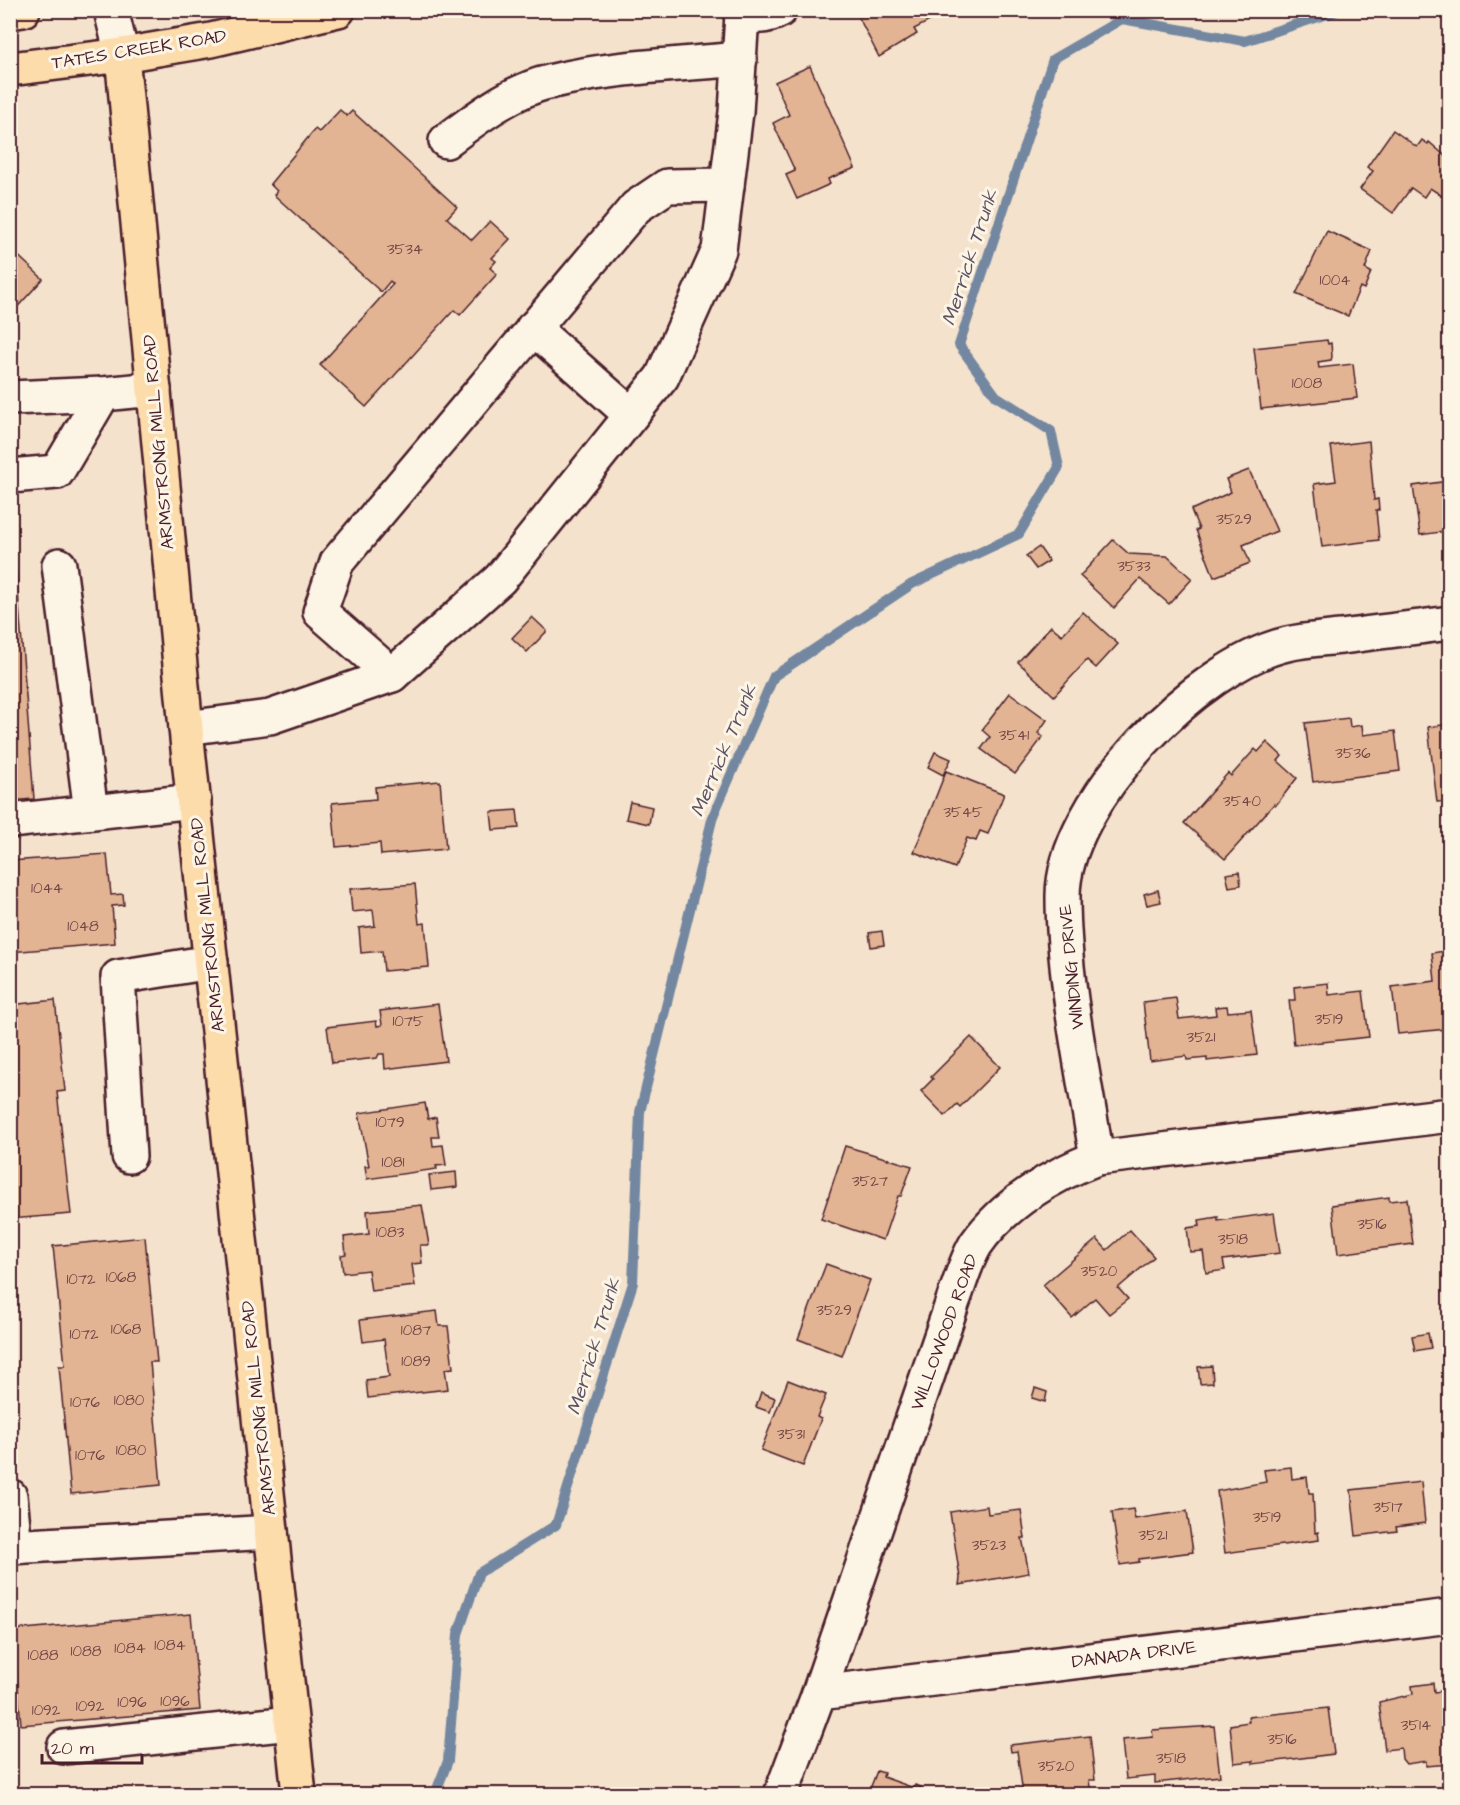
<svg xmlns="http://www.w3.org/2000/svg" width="1460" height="1805" viewBox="0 0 1460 1805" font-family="'Architects Daughter',sans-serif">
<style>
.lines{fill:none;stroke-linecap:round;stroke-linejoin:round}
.stream{stroke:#7387a1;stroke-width:10}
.building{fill:#e2b493;stroke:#4a1f2b;stroke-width:1.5}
.minor-casing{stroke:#4a1f2b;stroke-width:38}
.major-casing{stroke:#4a1f2b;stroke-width:38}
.minor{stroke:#fcf5e5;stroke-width:33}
.major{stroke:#fddcac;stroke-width:33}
.labels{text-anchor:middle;stroke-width:6;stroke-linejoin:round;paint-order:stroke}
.number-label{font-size:15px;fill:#704445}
.street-label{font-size:18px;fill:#4a1f2b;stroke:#fcf5e5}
.water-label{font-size:20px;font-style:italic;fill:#5f5366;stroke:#fcf5e5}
</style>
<rect width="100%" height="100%" fill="#f4e2cc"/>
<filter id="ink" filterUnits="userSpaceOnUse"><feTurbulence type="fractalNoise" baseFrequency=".0167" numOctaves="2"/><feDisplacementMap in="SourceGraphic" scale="12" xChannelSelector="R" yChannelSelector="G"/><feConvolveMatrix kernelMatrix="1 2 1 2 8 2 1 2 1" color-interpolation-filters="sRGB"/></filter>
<g filter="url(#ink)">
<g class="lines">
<polyline class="stream" points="435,1794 448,1761 458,1634 479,1573 556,1525 633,1283 640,1112 713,816 774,676 912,584 1019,534 1059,467 1051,431 996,396 959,345 1053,59 1122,19 1245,41 1340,10"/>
</g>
<g class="building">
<polygon points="855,10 946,10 947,12 914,29 917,34 879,57"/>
<polygon points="810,66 855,168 828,179 830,184 797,199 786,175 795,171 773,123 789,115 775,82"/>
<polygon points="340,110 347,116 352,111 457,207 447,218 472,240 490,221 510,239 492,258 496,261 490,268 497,274 460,315 454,310 366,407 320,365 393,284 390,281 381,292 274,195 277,191 270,184 315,129 319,132"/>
<polygon points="1393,130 1417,147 1422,140 1428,144 1429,142 1450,160 1450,201 1430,188 1424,197 1411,188 1393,213 1360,189 1373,171 1367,167"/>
<polygon points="1327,231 1372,251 1365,269 1371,272 1364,289 1360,287 1348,316 1296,294"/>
<polygon points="10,248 43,279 10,315"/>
<polygon points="1327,340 1328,344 1331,343 1332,357 1331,360 1318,362 1319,368 1353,364 1357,398 1261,409 1254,348"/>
<polygon points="1369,441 1374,500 1378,499 1379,510 1376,510 1379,540 1322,547 1314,484 1336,481 1331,446"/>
<polygon points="1450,462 1450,537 1447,537 1447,531 1420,535 1413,486 1448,481 1446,463"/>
<polygon points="1249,470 1277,531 1243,545 1250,563 1214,577 1196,530 1199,529 1191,510 1231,492 1226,479"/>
<polygon points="1113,540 1129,554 1167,556 1192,579 1169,604 1140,579 1114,608 1080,576"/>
<polygon points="1039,547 1049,561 1036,569 1026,556"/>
<polygon points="15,554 34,799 10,801 10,555"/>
<polygon points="1083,612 1118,644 1096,668 1087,660 1054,696 1018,662 1051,626 1062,635"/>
<polygon points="532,617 547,631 527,652 512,638"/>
<polygon points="1010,693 1047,720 1038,733 1043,737 1015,774 981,749 990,737 982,730"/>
<polygon points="1349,718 1350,727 1362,725 1363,735 1395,731 1400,771 1313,782 1305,723"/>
<polygon points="1450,724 1450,801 1437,802 1428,727"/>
<polygon points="1267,742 1282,756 1278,761 1297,778 1276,805 1274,804 1225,859 1184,823 1228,773 1231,776 1255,749 1258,752"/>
<polygon points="935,752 951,759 943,775 928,767"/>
<polygon points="946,771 1004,794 988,834 980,831 976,841 967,838 955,868 914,852"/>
<polygon points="440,781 446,849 381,855 380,843 336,847 332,803 376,799 375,787"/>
<polygon points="630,802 652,807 649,824 626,819"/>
<polygon points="517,810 519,828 493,830 491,812"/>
<polygon points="107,854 111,895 123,894 124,905 112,906 115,943 10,952 10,861"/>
<polygon points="1239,872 1241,885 1229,887 1226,874"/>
<polygon points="415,884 419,924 425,923 429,967 384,971 382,951 361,953 359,928 375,926 373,910 352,912 350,889"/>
<polygon points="1158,890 1161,902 1147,905 1144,894"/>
<polygon points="882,931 884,945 871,947 869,933"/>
<polygon points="1450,950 1450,1026 1445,1027 1446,1029 1398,1034 1392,987 1435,981 1432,953"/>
<polygon points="1328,983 1329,995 1363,991 1369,1037 1294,1045 1289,1000 1295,1000 1294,987"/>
<polygon points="1176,998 1179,1019 1216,1015 1215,1007 1227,1006 1228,1012 1251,1010 1257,1055 1207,1061 1207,1058 1187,1060 1186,1056 1150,1061 1143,1002"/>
<polygon points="55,1000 65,1091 57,1092 71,1214 10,1219 10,1005"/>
<polygon points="438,1004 446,1061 385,1069 384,1054 379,1054 377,1058 332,1063 327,1027 376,1021 377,1026 382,1025 380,1011"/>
<polygon points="971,1037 1000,1067 960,1107 957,1104 945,1116 921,1091 933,1079 931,1077"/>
<polygon points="425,1103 428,1119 436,1117 439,1137 432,1137 433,1146 443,1145 446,1165 436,1166 437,1169 367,1179 365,1166 369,1166 359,1113"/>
<polygon points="845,1146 912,1166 901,1196 898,1196 883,1240 821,1219"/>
<polygon points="456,1172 457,1187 431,1190 429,1175"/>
<polygon points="1389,1197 1389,1201 1407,1199 1413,1244 1338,1254 1332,1205"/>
<polygon points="422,1205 429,1245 420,1245 422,1263 412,1264 415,1286 371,1291 368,1270 343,1273 341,1255 346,1254 344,1237 369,1234 367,1211"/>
<polygon points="1274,1213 1280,1253 1223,1260 1225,1270 1206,1273 1203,1251 1190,1252 1187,1228 1200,1226 1199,1220 1218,1217 1218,1221"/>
<polygon points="1130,1230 1154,1257 1118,1288 1128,1299 1109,1314 1095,1298 1072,1318 1043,1285 1097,1239 1107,1250"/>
<polygon points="145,1237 157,1362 150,1362 161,1485 71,1494 59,1366 65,1366 53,1246"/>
<polygon points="826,1264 870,1280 842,1356 798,1339"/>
<polygon points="437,1311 439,1326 448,1326 453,1368 445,1369 448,1389 368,1398 366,1380 389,1377 384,1339 363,1342 360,1320"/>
<polygon points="1428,1333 1431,1348 1415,1351 1412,1336"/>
<polygon points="1212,1366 1213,1383 1200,1384 1198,1367"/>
<polygon points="788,1380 826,1395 817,1417 821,1419 803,1466 761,1450"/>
<polygon points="1035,1388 1047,1392 1045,1402 1032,1398"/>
<polygon points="761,1392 775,1398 770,1412 756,1407"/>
<polygon points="1291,1467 1292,1479 1307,1477 1309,1493 1313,1493 1315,1533 1318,1532 1319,1540 1225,1553 1217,1491 1266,1482 1264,1470"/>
<polygon points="1421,1482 1425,1523 1396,1527 1397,1531 1356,1536 1351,1490"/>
<polygon points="987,1506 988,1514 1021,1510 1025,1538 1022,1538 1029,1573 959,1585 960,1578 950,1512"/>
<polygon points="1133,1509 1135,1519 1187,1511 1193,1552 1139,1559 1139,1562 1120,1565 1112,1512"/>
<polygon points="191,1614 200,1710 21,1725 13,1630"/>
<polygon points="1433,1683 1434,1692 1450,1690 1450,1764 1426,1766 1426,1761 1406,1764 1402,1759 1401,1748 1385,1750 1379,1702 1413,1694 1412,1686"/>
<polygon points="1328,1708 1334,1754 1253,1764 1253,1761 1234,1763 1230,1725 1249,1722 1248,1717"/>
<polygon points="1214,1726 1220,1776 1155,1783 1155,1776 1126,1779 1122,1740 1153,1737 1152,1730"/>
<polygon points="1090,1736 1095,1780 1089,1780 1091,1794 1023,1794 1017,1751 1011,1752 1010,1745"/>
<polygon points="877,1771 884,1773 883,1777 914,1788 915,1785 921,1787 919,1794 868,1794"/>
</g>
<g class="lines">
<defs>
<g id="minor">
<polyline points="111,10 122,55"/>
<path d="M739 10C749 20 768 17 780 10"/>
<path d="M446 141C475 119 513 90 549 82 609 67 677 65 740 59"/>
<polyline points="533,328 631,415"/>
<polyline points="10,398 103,394 154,389"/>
<polyline points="10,476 57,472 103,394"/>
<polyline points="59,565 91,812"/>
<polyline points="392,675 320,612 337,562 636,207 667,186 727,185"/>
<polyline points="186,728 270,717 392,675 500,579 662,377 719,250 736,112 742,14"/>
<polyline points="10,821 194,801"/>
<polyline points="129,1156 118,977 211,962"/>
<path d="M1097 1158C1084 1076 1063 980 1063 897 1062 803 1199 664 1287 644 1304 640 1323 639 1341 637 1377 632 1413 628 1450 623"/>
<polyline points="10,1496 15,1546"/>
<polyline points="10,1547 271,1532"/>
<polyline points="819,1693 1450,1616"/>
<polyline points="64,1747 291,1723"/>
<path d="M781 1794 819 1693 953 1301C960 1283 966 1260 976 1244 1004 1204 1052 1175 1097 1158L1450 1115"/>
</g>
<g id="major">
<polyline points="10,12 23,10"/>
<polyline points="122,55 188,749 299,1794"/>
<polyline points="10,69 122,55 211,40 338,10"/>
</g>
</defs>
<use href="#minor" class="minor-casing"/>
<use href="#major" class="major-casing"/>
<use href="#minor" class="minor"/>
<use href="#major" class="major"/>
</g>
</g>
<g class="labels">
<g class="number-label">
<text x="405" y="254">3534</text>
<text x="1335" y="285">1004</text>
<text x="1307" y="388">1008</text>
<text x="1234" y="524">3529</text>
<text x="1134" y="571">3533</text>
<text x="1014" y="740">3541</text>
<text x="1353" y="758">3536</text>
<text x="1242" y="806">3540</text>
<text x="963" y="817">3545</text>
<text x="47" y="893">1044</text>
<text x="83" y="931">1048</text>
<text x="1329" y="1024">3519</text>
<text x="408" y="1026">1075</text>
<text x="1201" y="1042">3521</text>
<text x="390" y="1127">1079</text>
<text x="393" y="1167">1081</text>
<text x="870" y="1186">3527</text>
<text x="1372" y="1229">3516</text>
<text x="390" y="1237">1083</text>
<text x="1233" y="1244">3518</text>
<text x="1099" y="1276">3520</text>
<text x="121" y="1282">1068</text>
<text x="81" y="1284">1072</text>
<text x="834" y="1315">3529</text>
<text x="126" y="1334">1068</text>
<text x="416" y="1335">1087</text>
<text x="84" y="1339">1072</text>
<text x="416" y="1366">1089</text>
<text x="129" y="1405">1080</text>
<text x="85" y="1407">1076</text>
<text x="791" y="1439">3531</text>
<text x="131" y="1455">1080</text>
<text x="90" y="1460">1076</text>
<text x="1388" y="1512">3517</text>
<text x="1267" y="1522">3519</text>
<text x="1153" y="1540">3521</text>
<text x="989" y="1550">3523</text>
<text x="170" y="1650">1084</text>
<text x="130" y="1653">1084</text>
<text x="86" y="1656">1088</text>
<text x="43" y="1660">1088</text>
<text x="175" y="1706">1096</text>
<text x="132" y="1707">1096</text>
<text x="90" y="1711">1092</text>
<text x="46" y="1715">1092</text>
<text x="1416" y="1730">3514</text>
<text x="1282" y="1744">3516</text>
<text x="1171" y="1763">3518</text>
<text x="1056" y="1771">3520</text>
</g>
<g class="street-label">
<text transform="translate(139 49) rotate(-9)" y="6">TATES CREEK ROAD</text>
<text transform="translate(158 442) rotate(-95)" y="6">ARMSTRONG MILL ROAD</text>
<text transform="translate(207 925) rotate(-96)" y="6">ARMSTRONG MILL ROAD</text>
<text transform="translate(1071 967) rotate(-96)" y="6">WINDING DRIVE</text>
<text transform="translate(944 1332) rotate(-70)" y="6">WILLOWOOD ROAD</text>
<text transform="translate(258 1408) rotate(-96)" y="6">ARMSTRONG MILL ROAD</text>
<text transform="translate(1134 1654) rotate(-7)" y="6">DANADA DRIVE</text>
</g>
<g class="water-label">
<text transform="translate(969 257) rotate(-72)" y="7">Merrick Trunk</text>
<text transform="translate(723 750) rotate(-67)" y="7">Merrick Trunk</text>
<text transform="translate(593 1346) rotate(-73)" y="7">Merrick Trunk</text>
</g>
</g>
<rect width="1460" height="1805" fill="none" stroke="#fcf5e5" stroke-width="36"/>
<rect x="18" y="18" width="1424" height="1769" fill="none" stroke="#4a1f2b" stroke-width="2" filter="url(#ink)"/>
<path d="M42 1754v9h100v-9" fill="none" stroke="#4a1f2b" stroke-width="3"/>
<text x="51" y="1754" font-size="18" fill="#4a1f2b" stroke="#fcf5e5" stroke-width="4.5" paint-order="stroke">20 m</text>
</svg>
